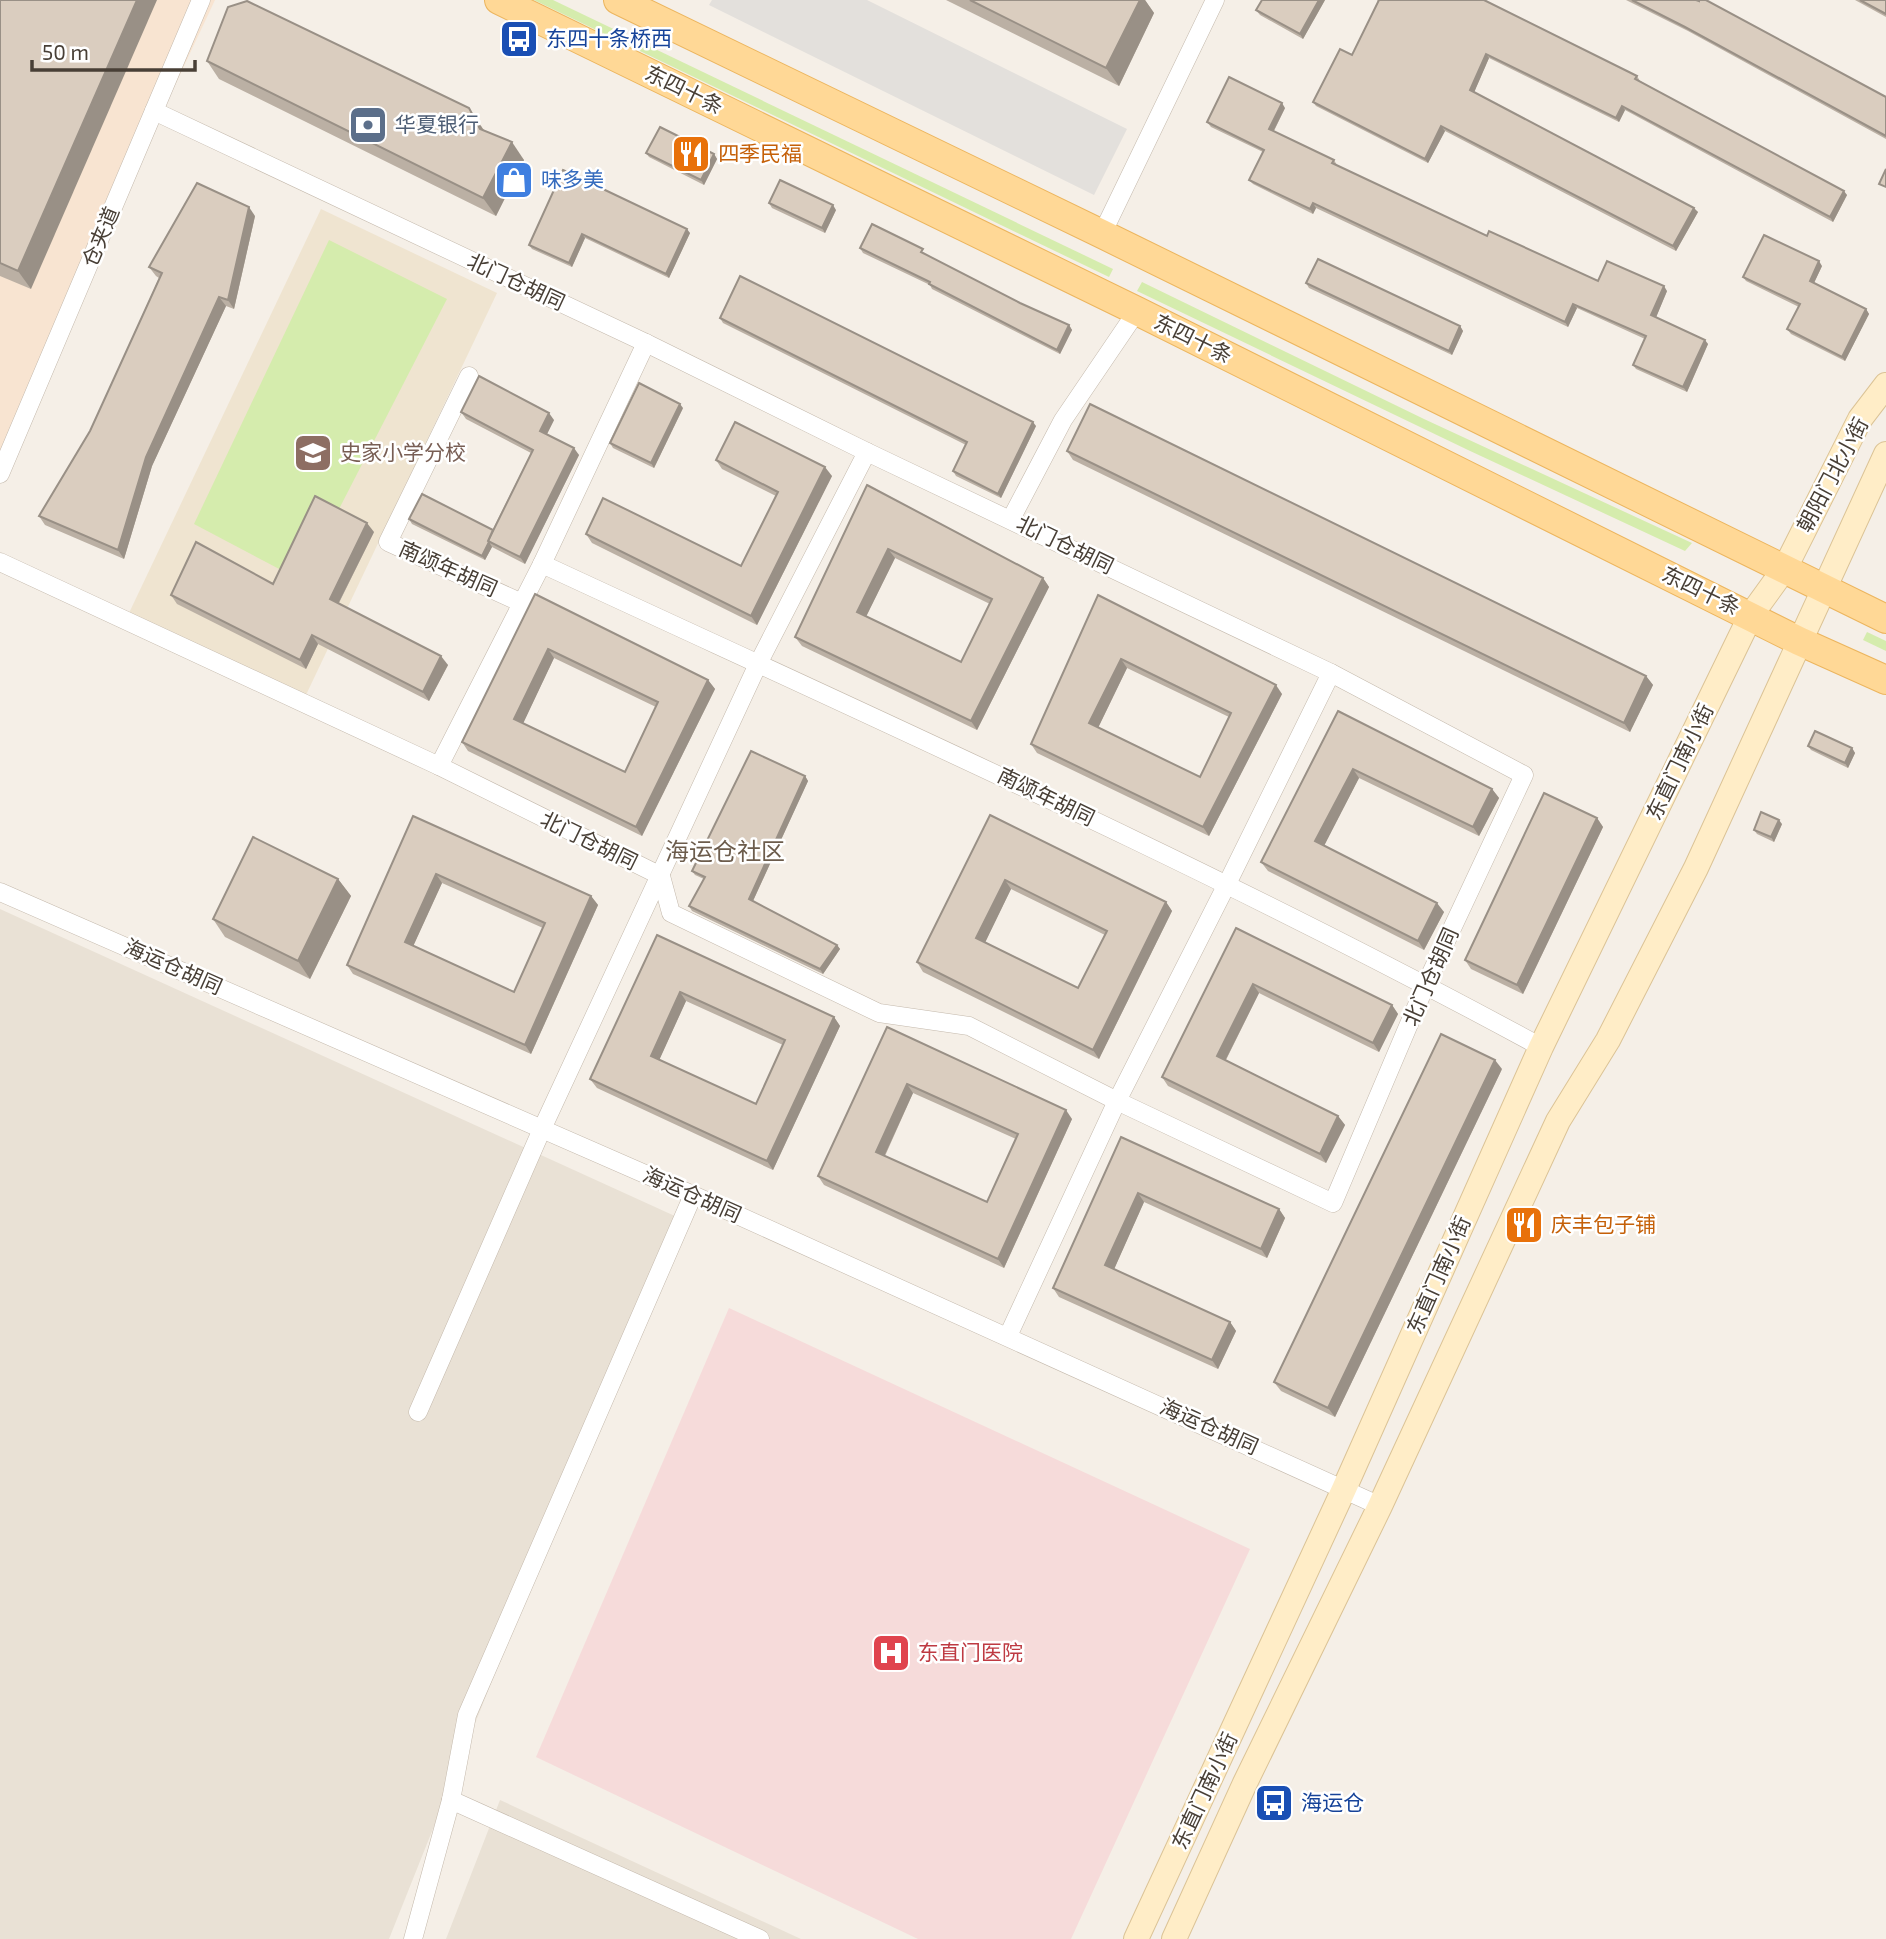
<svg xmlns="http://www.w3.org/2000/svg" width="1886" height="1939" viewBox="0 0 1886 1939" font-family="'Exo 2','Noto Sans SC',sans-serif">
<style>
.residential{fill:#e9e1d5}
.commercial{fill:#f8e4d1}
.education{fill:#efe4d0}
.medical{fill:#f6dbda}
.green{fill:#d5ecad}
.parking{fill:#e3e0dc}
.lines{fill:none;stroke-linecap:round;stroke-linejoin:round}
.street-casing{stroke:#c4b9ac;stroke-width:19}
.secondary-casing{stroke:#dbc396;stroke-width:26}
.primary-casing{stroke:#ecb55e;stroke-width:30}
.street{stroke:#fff;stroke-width:18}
.secondary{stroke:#ffedc7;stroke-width:24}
.primary{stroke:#ffd896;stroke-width:28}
.wall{fill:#bbb0a4;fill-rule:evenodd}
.shaded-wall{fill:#999086}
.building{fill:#dacdbf;stroke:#999086;stroke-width:2;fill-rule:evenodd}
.labels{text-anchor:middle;stroke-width:5;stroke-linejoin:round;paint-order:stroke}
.transit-label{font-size:21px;fill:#164399;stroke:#fff;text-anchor:start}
.street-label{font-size:21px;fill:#483f36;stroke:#fff}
.service-label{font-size:21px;fill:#4e5e75;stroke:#fff;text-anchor:start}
.food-label{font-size:21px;fill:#c56008;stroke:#fff;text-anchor:start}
.shop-label{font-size:21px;fill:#366cbe;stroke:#fff;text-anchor:start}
.education-label{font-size:21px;fill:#785e54;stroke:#fff;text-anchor:start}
.health-label{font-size:21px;fill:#be3a42;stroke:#fff;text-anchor:start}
.quarter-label{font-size:24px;fill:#6c5c4c;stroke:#fff}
</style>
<rect width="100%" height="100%" fill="#f5efe7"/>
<g class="residential">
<polygon points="0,909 677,1217 389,1939 0,1939"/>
<polygon points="500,1800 801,1939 446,1939"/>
</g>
<polygon class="commercial" points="0,0 215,0 0,457"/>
<polygon class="education" points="321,209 497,293 305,697 129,613"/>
<polygon class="medical" points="729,1308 1250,1549 1071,1939 918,1939 536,1757"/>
<g class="green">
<polygon points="534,0 553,0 1113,269 1109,277"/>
<polygon points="329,240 447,299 302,581 194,524"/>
<polygon points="1142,282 1424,419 1692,543 1685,551 1468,450 1137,291"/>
<polygon points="1867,632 1886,641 1886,651 1863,640"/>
</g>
<polygon class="parking" points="712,0 867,0 1127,129 1094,195 709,5"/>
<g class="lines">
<defs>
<g id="street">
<polyline points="1102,234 1215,0"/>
<polyline points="469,376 388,542 522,603"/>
<polyline points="0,474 201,0"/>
<polyline points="1011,519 1063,420 1137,311"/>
<polyline points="0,562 439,766 661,876 671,913 879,1013 969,1026 1117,1101 1333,1203 1426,984 1524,775 1331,673 867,452 646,343 154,111"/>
<path d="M542 564C878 720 1216 870 1541 1047"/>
<polyline points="439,766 542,564 646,343"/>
<polyline points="0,892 693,1195 1380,1506"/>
<polyline points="1008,1336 1117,1101 1227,884 1331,673"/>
<polyline points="418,1412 542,1129 758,664 867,452"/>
<polyline points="451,1800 760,1939"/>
<polyline points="413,1939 451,1800 467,1715 693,1195"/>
</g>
<g id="secondary">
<polyline points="1136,1939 1344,1489 1541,1047 1751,615 1785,568 1860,419 1886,385"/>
<polyline points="1174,1939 1245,1783 1380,1506 1558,1121 1608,1040 1696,868 1886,454"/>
</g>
<g id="primary">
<polyline points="499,0 1137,311 1799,641 1886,680"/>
<polyline points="618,0 1102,234 1886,619"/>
</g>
</defs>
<use href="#street" class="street-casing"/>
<use href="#secondary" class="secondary-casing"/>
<use href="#primary" class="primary-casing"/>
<use href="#street" class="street"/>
<use href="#secondary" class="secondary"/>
<use href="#primary" class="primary"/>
</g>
<g class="wall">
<polygon points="0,0 31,289 0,276"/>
<polygon points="946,0 1145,0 1154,13 1119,86"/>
<polygon points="1325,0 1303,39 1260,15 1256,10"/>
<polygon points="1377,0 1484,0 1637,76 1640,81 1847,195 1833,222 1625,110 1619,122 1489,58 1474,92 1698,212 1676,251 1445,131 1428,163 1316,106 1313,102 1352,55 1378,1"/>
<polygon points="1626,0 1696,0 1886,97 1886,139 1688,31"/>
<polygon points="1855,0 1886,0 1886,17"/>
<polygon points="207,61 481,126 484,130 524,160 496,216 219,79"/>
<polygon points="1285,108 1274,131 1334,160 1337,165 1487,236 1598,281 1667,291 1656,317 1708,344 1687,392 1636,369 1633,365 1645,339 1577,308 1568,327 1316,208 1313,214 1253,184 1249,180 1263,152 1211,127 1207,122"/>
<polygon points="646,153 714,154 717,159 704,185 649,157"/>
<polygon points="563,170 690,233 669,278 585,238 572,267 532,249 529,245"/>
<polygon points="769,203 836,210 825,233 772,208"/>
<polygon points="255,216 234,309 226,306 152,466 124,559 45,525 39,516 90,431 159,278 156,276 149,267"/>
<polygon points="860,248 926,254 926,255 1020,303 1069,325 1072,330 1060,354 932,289 930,285 863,253"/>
<polygon points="1822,266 1814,283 1866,309 1869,314 1845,361 1791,334 1787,329 1799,307 1746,281 1743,277"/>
<polygon points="1306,283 1460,326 1463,331 1452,355 1309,288"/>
<polygon points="720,318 1036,426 1001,498 956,476 953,471 966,445 723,323"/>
<polygon points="683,408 654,468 613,448 610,443"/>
<polygon points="461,412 554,420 547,434 579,455 525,564 492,547 485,560 412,524 409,519 493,529 531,453 466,419"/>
<polygon points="1067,451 1646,676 1653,685 1630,732 1073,460"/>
<polygon points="716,460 832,476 757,625 592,543 586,534 741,566 776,496 722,469"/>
<path d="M867 485 1043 578 1049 587 977 730 802 646 795 637ZM895 558 990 604 961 662 866 616Z"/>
<polygon points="374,532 339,603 448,665 429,701 318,644 306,669 177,604 171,595 273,584"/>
<path d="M535 594 708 680 715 689 642 836 468 751 462 742ZM554 658 656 707 625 772 523 723Z"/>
<path d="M1098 595 1282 694 1209 836 1037 753 1031 744ZM1127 668 1229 717 1200 777 1098 728Z"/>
<polygon points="1338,711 1492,789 1499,798 1479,836 1359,778 1324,845 1444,912 1424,950 1268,871 1261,862"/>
<polygon points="1808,746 1852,748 1855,753 1848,768 1811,750"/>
<polygon points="805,776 808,781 753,901 837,945 840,949 823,974 692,911 689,906 704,879 695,875 692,871"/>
<path d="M990 815 1166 902 1172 911 1099 1059 923 972 917 962ZM1011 889 1105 935 1078 988 985 942Z"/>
<path d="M413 816 591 896 598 905 531 1054 353 974 347 965ZM442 883 543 928 514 992 413 946Z"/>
<polygon points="1597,818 1603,827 1523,994 1471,969 1465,960"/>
<polygon points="1782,824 1774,842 1757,834 1754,830"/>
<polygon points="338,879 351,896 310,979 225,937 213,919"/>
<polygon points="1236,928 1392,1005 1398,1014 1379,1052 1259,993 1226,1060 1338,1116 1345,1125 1326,1163 1168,1086 1162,1077"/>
<path d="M657 935 834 1017 840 1026 773 1170 597 1088 590 1079ZM686 1001 783 1045 756 1104 659 1060Z"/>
<path d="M887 1027 1072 1119 1004 1268 824 1185 818 1176ZM913 1093 1016 1139 987 1202 885 1156Z"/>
<polygon points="1502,1069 1335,1417 1281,1391 1274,1382"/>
<polygon points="1121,1137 1279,1209 1285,1218 1267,1258 1144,1202 1114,1269 1230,1322 1236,1331 1218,1369 1059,1297 1053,1288"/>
</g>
<g class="shaded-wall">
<polygon points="137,0 157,0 31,289 18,271"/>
<polygon points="1140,0 1145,0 1154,13 1119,86 1106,68"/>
<polygon points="1319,0 1325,0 1303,39 1300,34"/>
<polygon points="1486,54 1489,58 1473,95 1470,90"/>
<polygon points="1282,103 1285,108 1272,134 1269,129"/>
<polygon points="1622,106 1625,110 1619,122 1616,118"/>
<polygon points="469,108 481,126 493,147 480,129"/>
<polygon points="1441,126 1445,131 1428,163 1425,159"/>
<polygon points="512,142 524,160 496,216 483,198"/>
<polygon points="714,154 717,159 704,185 701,180"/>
<polygon points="1844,191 1847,195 1833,222 1830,217"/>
<polygon points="1313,203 1316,208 1313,214 1310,209"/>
<polygon points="833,205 836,210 825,233 822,228"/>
<polygon points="249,207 255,216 234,309 228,300"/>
<polygon points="1694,208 1698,212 1676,251 1673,246"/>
<polygon points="687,229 690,233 669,278 666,274"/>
<polygon points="582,234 585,238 572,267 569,263"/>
<polygon points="1819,261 1822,266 1813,285 1810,281"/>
<polygon points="1664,286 1667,291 1655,320 1651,315"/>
<polygon points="219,297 226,306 152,466 124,559 118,550 146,457"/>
<polygon points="1573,304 1577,308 1568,327 1565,322"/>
<polygon points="1866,309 1869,314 1845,361 1842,357"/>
<polygon points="1069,325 1072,330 1060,354 1057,350"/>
<polygon points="1460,326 1463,331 1452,355 1449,351"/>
<polygon points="1705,340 1708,344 1687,392 1683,387"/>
<polygon points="680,404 683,408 654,468 651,463"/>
<polygon points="549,413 554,420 545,438 540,431"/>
<polygon points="1033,422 1036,426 1001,498 998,494"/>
<polygon points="574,448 579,455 525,564 520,557"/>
<polygon points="825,467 832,476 757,625 751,616"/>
<polygon points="367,523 374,532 336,608 330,599"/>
<polygon points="489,542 492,547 485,560 482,556"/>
<polygon points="888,549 895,558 864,621 857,612"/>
<polygon points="1043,578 1049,587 977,730 971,721"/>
<polygon points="312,635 318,644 306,669 300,660"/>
<polygon points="548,649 554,658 521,728 514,719"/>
<polygon points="441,656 448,665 429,701 423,692"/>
<polygon points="1121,659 1127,668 1096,732 1089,723"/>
<polygon points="1646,676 1653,685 1630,732 1624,723"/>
<polygon points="708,680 715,689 642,836 636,827"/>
<polygon points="1276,685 1282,694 1209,836 1203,827"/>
<polygon points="1852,748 1855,753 1848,768 1845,763"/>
<polygon points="1353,769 1359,778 1322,850 1315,841"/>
<polygon points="805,776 808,781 752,903 749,899"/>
<polygon points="1492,789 1499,798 1479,836 1473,827"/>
<polygon points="1597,818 1603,827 1523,994 1517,985"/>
<polygon points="1779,820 1782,824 1774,842 1771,837"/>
<polygon points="436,874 442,883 411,951 405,942"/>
<polygon points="338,879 351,896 310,979 298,961"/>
<polygon points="1005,880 1011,889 983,947 976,938"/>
<polygon points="591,896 598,905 531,1054 525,1045"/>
<polygon points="1166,902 1172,911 1099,1059 1093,1050"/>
<polygon points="1437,903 1444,912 1424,950 1418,941"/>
<polygon points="837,945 840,949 823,974 820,969"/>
<polygon points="1253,984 1259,993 1223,1065 1217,1056"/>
<polygon points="680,992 686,1001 657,1065 651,1056"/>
<polygon points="1392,1005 1398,1014 1379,1052 1373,1043"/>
<polygon points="834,1017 840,1026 773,1170 767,1161"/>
<polygon points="1495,1060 1502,1069 1335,1417 1328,1408"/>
<polygon points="907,1084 913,1093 882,1161 876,1152"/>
<polygon points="1066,1110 1072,1119 1004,1268 998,1259"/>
<polygon points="1338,1116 1345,1125 1326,1163 1320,1154"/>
<polygon points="1138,1193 1144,1202 1112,1274 1105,1265"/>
<polygon points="1279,1209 1285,1218 1267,1258 1261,1249"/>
<polygon points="1230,1322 1236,1331 1218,1369 1212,1360"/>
</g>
<g class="building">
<polygon points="0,0 137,0 18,271 0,263"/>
<polygon points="970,0 1140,0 1106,68"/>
<polygon points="1262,0 1319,0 1300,34 1256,10"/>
<polygon points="1379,0 1484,0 1637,76 1635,79 1844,191 1830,217 1622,106 1616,118 1486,54 1470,90 1694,208 1673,246 1441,126 1425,159 1313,102 1340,49 1352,55"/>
<polygon points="1632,0 1696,0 1699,1 1699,0 1706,0 1886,97 1886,136 1685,27"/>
<polygon points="1860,0 1886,0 1886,14"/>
<polygon points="247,1 469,108 480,129 512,142 483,198 207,61 228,7"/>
<polygon points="1229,77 1282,103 1269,129 1334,160 1332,163 1487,236 1489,231 1598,281 1607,261 1664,286 1651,315 1705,340 1683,387 1633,365 1646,336 1573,304 1565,322 1313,203 1310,209 1249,180 1264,150 1207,122"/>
<polygon points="660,127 714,154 701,180 646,153"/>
<polygon points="1886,169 1886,187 1879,184"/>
<polygon points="563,170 687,229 666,274 582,234 569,263 529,245"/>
<polygon points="780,180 833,205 822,228 769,203"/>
<polygon points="197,183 249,207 228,300 219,297 146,457 118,550 39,516 90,431 162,273 149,267"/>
<polygon points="872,224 923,249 921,252 1020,303 1069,325 1057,350 929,284 930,282 860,248"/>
<polygon points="1764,235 1819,261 1810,281 1866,309 1842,357 1787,329 1800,304 1743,277"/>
<polygon points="1318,259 1460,326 1449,351 1306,283"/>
<polygon points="740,276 1033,422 998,494 953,471 967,442 720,318"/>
<polygon points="479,376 549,413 540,431 574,448 520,557 488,541 533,450 461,412"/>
<polygon points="639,383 680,404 651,463 610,443"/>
<polygon points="1090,404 1646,676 1624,723 1067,451"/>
<polygon points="735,422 825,467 751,616 586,534 603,498 741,566 778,492 716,460"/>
<path d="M867 485 1043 578 971 721 795 637ZM888 549 992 599 961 662 857 612Z"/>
<polygon points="422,494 493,530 488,541 489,542 482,556 409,519"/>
<polygon points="315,496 367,523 330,599 441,656 423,692 312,635 300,660 171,595 196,542 273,584"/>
<path d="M535 594 708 680 636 827 462 742ZM548 649 658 702 625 772 514 719Z"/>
<path d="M1098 595 1276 685 1203 827 1031 744ZM1121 659 1231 713 1200 777 1089 723Z"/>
<polygon points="1338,711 1492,789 1473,827 1353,769 1315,841 1437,903 1418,941 1261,862"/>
<polygon points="1815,731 1852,748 1845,763 1808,746"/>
<polygon points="751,751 805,776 749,899 837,945 820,969 689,906 705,877 692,871"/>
<polygon points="1544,793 1597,818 1517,985 1465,960"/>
<polygon points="1761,812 1779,820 1771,837 1754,830"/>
<path d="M990 815 1166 902 1093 1050 917 962ZM1005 880 1107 931 1078 988 976 938Z"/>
<path d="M413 816 591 896 525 1045 347 965ZM436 874 545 923 514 992 405 942Z"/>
<polygon points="253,837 338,879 298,961 213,919"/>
<polygon points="1236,928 1392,1005 1373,1043 1253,984 1217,1056 1338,1116 1320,1154 1162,1077"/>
<path d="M657 935 834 1017 767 1161 590 1079ZM680 992 785 1040 756 1104 651 1056Z"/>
<path d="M887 1027 1066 1110 998 1259 818 1176ZM907 1084 1018 1134 987 1202 876 1152Z"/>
<polygon points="1441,1034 1495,1060 1328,1408 1274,1382"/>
<polygon points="1121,1137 1279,1209 1261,1249 1138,1193 1105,1265 1230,1322 1212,1360 1053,1288"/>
</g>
<defs>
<symbol id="bus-square" viewBox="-11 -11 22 22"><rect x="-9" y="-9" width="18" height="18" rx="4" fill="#1a4fb4" stroke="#fff"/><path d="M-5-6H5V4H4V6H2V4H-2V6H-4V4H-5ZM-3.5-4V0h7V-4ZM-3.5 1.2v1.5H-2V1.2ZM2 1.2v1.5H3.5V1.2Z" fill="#fff"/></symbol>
<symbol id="bank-square" viewBox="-11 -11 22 22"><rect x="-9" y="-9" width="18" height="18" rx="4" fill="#5c6f8a" stroke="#fff"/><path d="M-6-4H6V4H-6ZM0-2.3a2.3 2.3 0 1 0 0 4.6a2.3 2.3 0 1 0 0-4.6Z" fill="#fff"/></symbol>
<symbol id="restaurant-square" viewBox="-11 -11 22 22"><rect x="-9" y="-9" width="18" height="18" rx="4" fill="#e8710a" stroke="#fff"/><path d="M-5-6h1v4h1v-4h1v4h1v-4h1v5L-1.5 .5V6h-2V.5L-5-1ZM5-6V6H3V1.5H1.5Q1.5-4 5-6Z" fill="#fff"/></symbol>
<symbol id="shop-square" viewBox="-11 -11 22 22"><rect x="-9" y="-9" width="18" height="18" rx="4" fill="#3f7fe0" stroke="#fff"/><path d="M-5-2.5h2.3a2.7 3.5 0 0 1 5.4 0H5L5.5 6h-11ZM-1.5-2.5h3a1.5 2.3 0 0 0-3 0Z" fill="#fff"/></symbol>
<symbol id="school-square" viewBox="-11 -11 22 22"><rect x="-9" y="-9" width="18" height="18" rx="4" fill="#8d6e63" stroke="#fff"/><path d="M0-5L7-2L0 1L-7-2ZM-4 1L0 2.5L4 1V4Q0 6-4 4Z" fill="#fff"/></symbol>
<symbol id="hospital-square" viewBox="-11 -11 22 22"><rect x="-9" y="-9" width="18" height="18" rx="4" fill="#e0444e" stroke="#fff"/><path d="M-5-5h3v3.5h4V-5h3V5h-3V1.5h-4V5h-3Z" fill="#fff"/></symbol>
</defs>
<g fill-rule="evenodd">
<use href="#bus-square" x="497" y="17" width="44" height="44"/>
<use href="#bank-square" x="346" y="103" width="44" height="44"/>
<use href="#restaurant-square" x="669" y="132" width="44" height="44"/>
<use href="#shop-square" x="492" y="158" width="44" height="44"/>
<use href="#school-square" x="291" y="431" width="44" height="44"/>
<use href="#restaurant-square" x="1502" y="1203" width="44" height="44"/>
<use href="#hospital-square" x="869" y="1631" width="44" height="44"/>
<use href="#bus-square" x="1252" y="1781" width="44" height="44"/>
</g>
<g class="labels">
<g class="transit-label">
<text x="546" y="46">东四十条桥西</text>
<text x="1301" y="1810">海运仓</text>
</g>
<g class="street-label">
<text transform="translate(684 90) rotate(26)" y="7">东四十条</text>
<text transform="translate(101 237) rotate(-67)" y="7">仓夹道</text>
<text transform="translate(516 282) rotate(25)" y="7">北门仓胡同</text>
<text transform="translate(1193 339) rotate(26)" y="7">东四十条</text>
<text transform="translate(1833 475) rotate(-62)" y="7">朝阳门北小街</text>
<text transform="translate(1065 545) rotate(26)" y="7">北门仓胡同</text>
<text transform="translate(448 569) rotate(24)" y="7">南颂年胡同</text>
<text transform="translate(1701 591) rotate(26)" y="7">东四十条</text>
<text transform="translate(1680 762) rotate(-64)" y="7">东直门南小街</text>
<text transform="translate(1046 797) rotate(26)" y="7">南颂年胡同</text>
<text transform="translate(589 841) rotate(26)" y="7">北门仓胡同</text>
<text transform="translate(173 967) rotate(24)" y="7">海运仓胡同</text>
<text transform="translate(1431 977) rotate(-66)" y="7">北门仓胡同</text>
<text transform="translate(692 1195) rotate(24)" y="7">海运仓胡同</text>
<text transform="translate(1439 1275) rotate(-66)" y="7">东直门南小街</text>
<text transform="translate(1209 1427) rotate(24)" y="7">海运仓胡同</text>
<text transform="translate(1205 1791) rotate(-65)" y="7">东直门南小街</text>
</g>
<g class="service-label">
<text x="395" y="132">华夏银行</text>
</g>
<g class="food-label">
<text x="718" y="161">四季民福</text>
<text x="1551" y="1232">庆丰包子铺</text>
</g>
<g class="shop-label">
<text x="541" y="187">味多美</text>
</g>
<g class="education-label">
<text x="340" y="460">史家小学分校</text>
</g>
<g class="health-label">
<text x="918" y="1660">东直门医院</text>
</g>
<g class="quarter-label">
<text x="725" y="860">海运仓社区</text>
</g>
</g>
<path d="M32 60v10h163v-10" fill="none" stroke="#483f36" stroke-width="3.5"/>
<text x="42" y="60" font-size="21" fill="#483f36" stroke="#ffffff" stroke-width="5" paint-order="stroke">50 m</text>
</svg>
